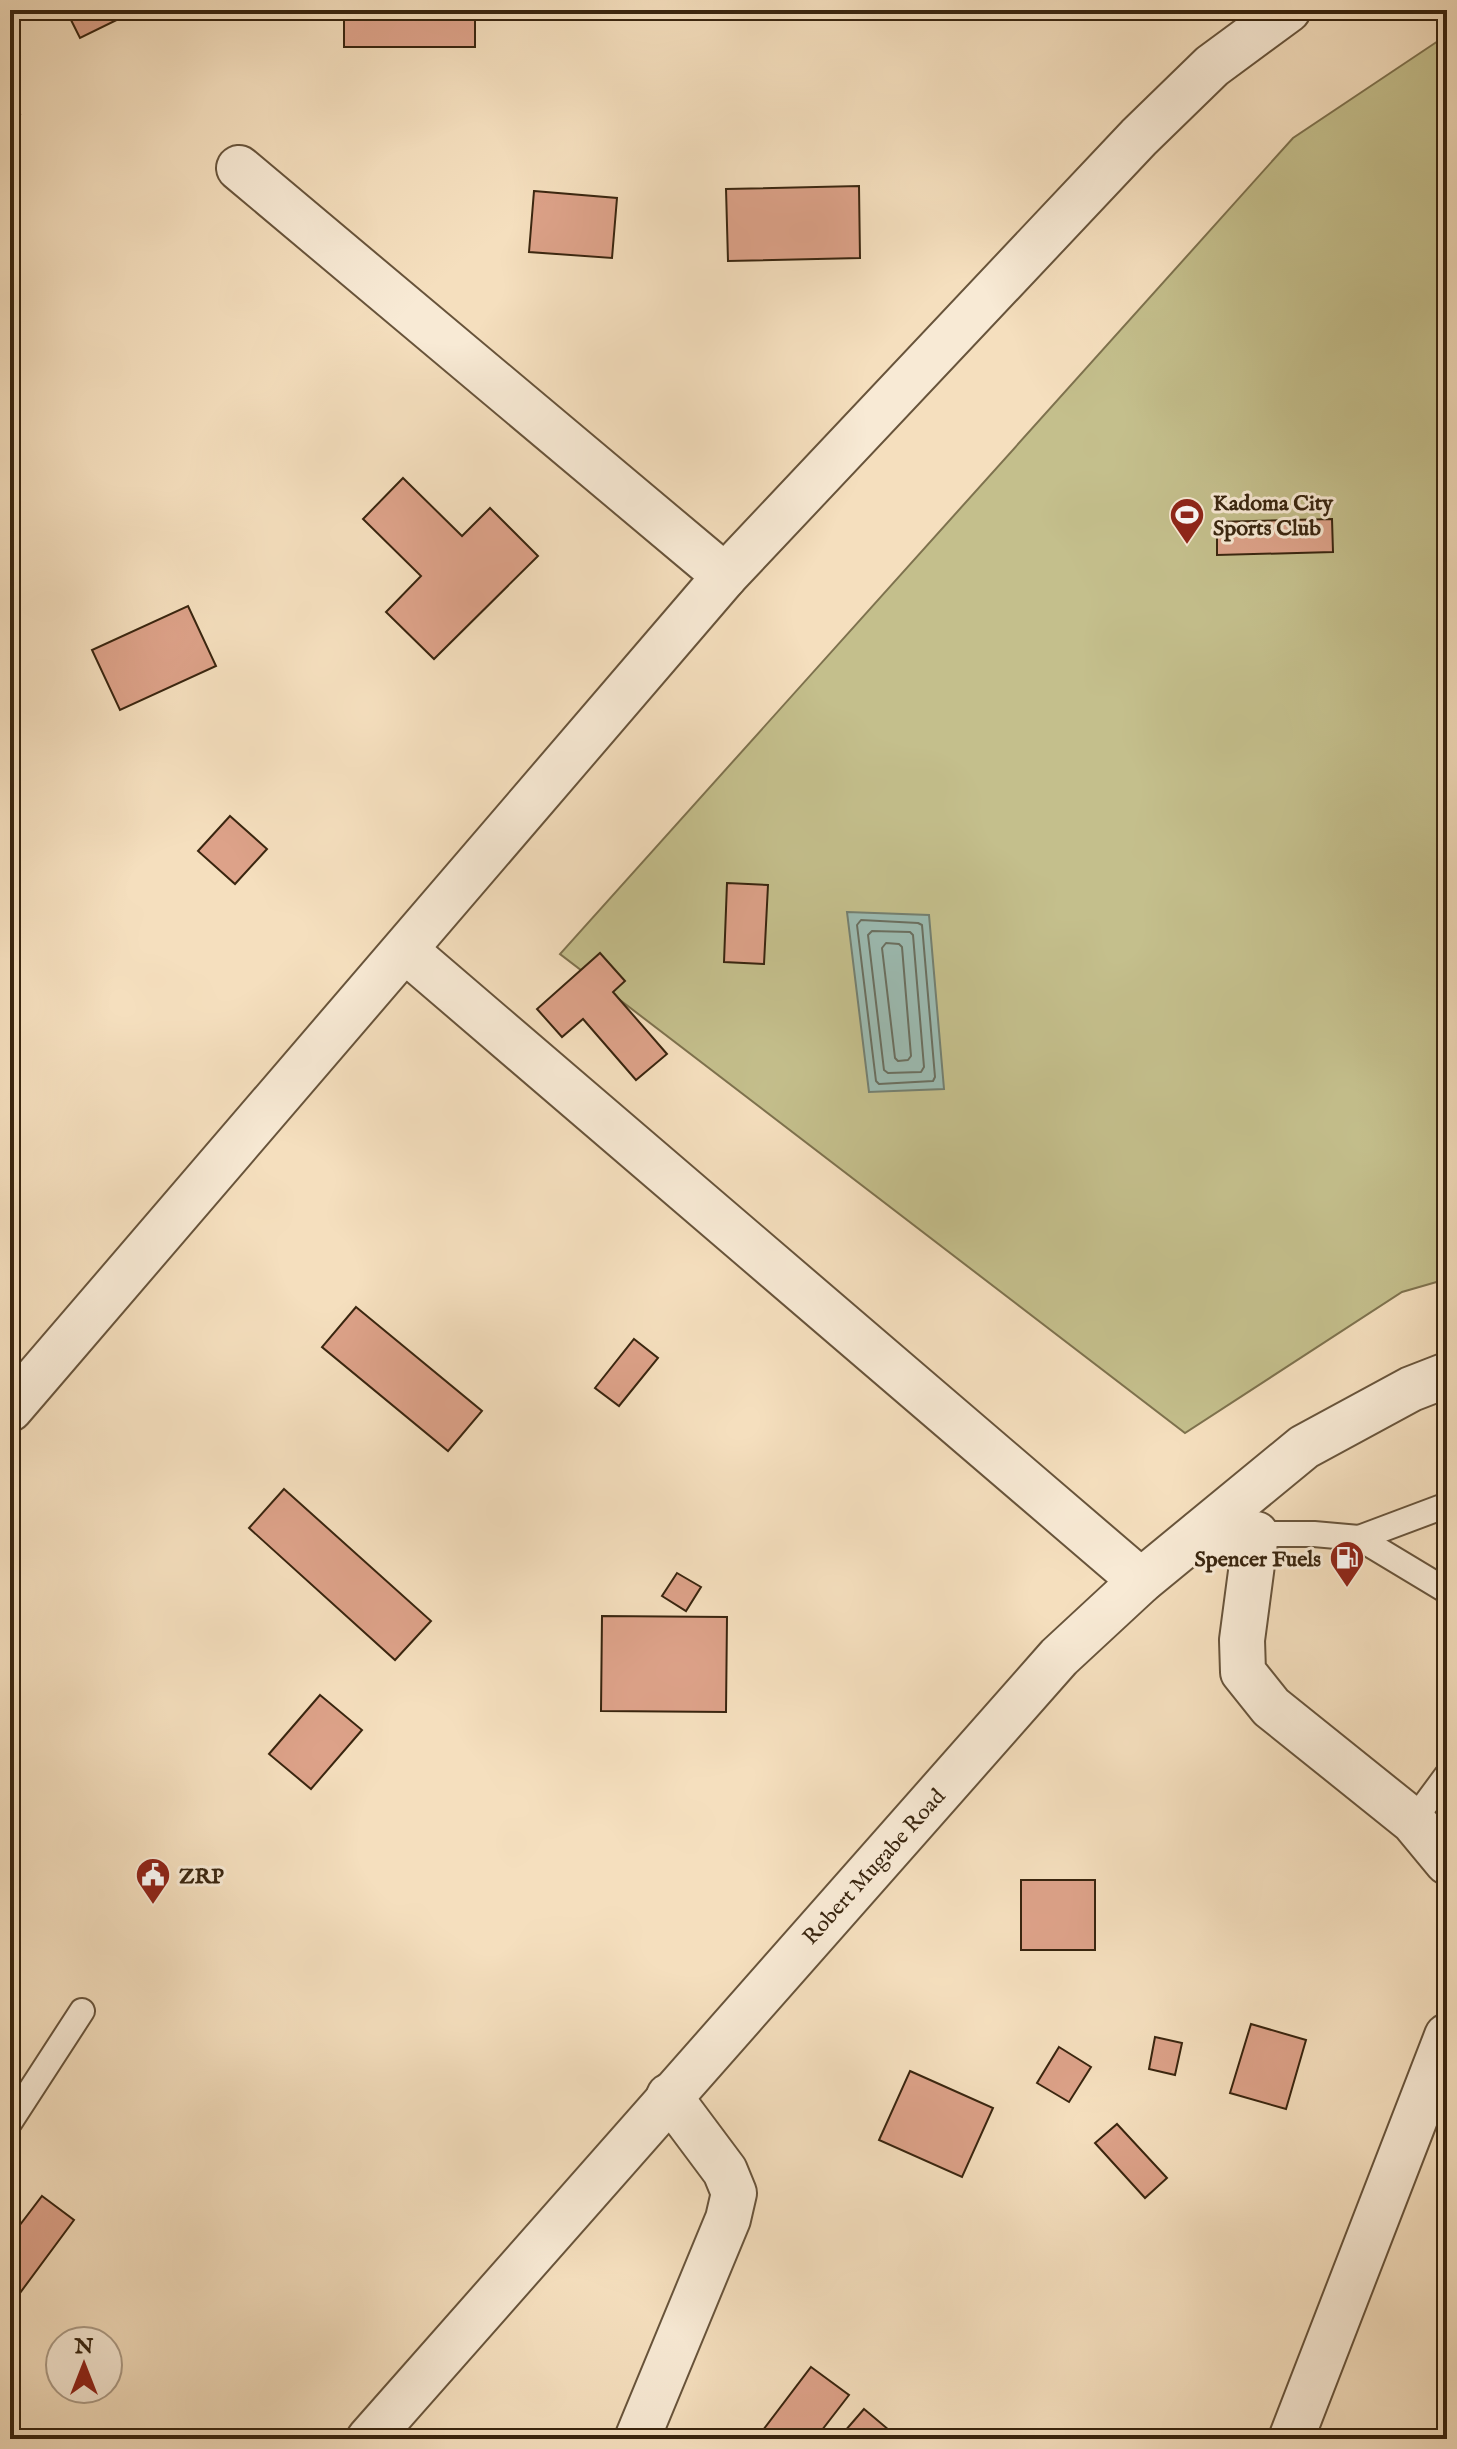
<svg xmlns="http://www.w3.org/2000/svg" width="1457" height="2449" viewBox="0 0 1457 2449" font-family="'IM FELL English',serif">
<style>
.green{fill:#c4bf8c;stroke:#7e724e;stroke-width:2}
.water{fill:#9cbcb3;stroke:#748071;stroke-width:2}
.lines{fill:none;stroke-linecap:round;stroke-linejoin:round}
.shore{stroke:#6a7061;stroke-width:2}
.building{fill:#dda289;stroke:#39250f;stroke-width:2}
.service-casing{stroke:#68543b;stroke-width:28}
.minor-casing{stroke:#68543b;stroke-width:48}
.tertiary-casing{stroke:#68543b;stroke-width:48}
.service{stroke:#f8ead5;stroke-width:24}
.minor{stroke:#f8ead5;stroke-width:44}
.tertiary{stroke:#f8ead5;stroke-width:44}
.labels{text-anchor:middle;stroke-width:6;stroke-linejoin:round;paint-order:stroke}
.poi-label{font-size:22px;font-weight:bold;fill:#39250f;stroke:#f8ead5;text-anchor:start}
.street-label{font-size:22px;fill:#39250f;stroke:#f8ead5}
</style>
<rect width="100%" height="100%" fill="#f5dfbe"/>
<filter id="stains"><feTurbulence type="fractalNoise" baseFrequency=".0025" numOctaves="4"/><feColorMatrix values="0 0 0 0 .2 0 0 0 0 .09 0 0 0 0 .02 0 0 0 .5 -.17"/></filter>
<radialGradient id="worn" r=".72"><stop offset=".6" stop-color="#630" stop-opacity="0"/><stop offset="1" stop-color="#630" stop-opacity=".3"/></radialGradient>
<polygon class="green" points="1447,35 1447,1279 1402,1292 1185,1433 560,954 1293,138"/>
<polygon class="water" points="847,912 929,915 944,1089 869,1092"/>
<g class="lines">
<g class="shore">
<polygon points="861,920 918,923 922,925 935,1077 933,1081 879,1084 876,1081 857,925"/>
<polygon points="872,931 910,932 913,935 924,1067 921,1072 888,1073 884,1070 868,935"/>
<polygon points="886,943 899,944 902,947 911,1056 908,1060 898,1061 895,1058 882,948"/>
</g>
</g>
<g class="building">
<polygon points="66,10 137,10 80,38"/>
<rect x="344" y="10" width="131" height="37"/>
<polygon points="10,92 20,114 10,118"/>
<polygon points="859,186 860,258 728,261 726,189"/>
<polygon points="534,191 617,198 612,258 529,252"/>
<polygon points="403,478 462,536 490,508 538,556 434,659 386,612 421,576 363,519"/>
<polygon points="1332,519 1333,552 1217,555 1217,522"/>
<polygon points="188,606 216,666 120,710 92,650"/>
<polygon points="230,816 267,849 235,884 198,851"/>
<polygon points="727,883 768,885 764,964 724,962"/>
<polygon points="600,953 625,981 613,992 667,1054 636,1080 583,1019 562,1037 537,1009"/>
<polygon points="356,1307 482,1411 448,1451 322,1347"/>
<polygon points="634,1339 658,1358 619,1406 595,1388"/>
<polygon points="284,1489 431,1621 395,1660 249,1528"/>
<polygon points="677,1573 701,1587 686,1611 662,1596"/>
<polygon points="602,1616 727,1617 726,1712 601,1711"/>
<polygon points="320,1695 362,1730 311,1789 269,1754"/>
<rect x="1021" y="1880" width="74" height="70"/>
<polygon points="1251,2024 1306,2040 1286,2109 1230,2093"/>
<polygon points="1155,2037 1182,2043 1175,2075 1149,2069"/>
<polygon points="1059,2047 1091,2067 1069,2102 1037,2083"/>
<polygon points="910,2071 993,2108 962,2177 879,2140"/>
<polygon points="1117,2124 1167,2178 1145,2198 1095,2143"/>
<polygon points="42,2196 74,2220 17,2297 10,2292 10,2238"/>
<polygon points="811,2367 849,2395 815,2439 767,2439 760,2434"/>
<polygon points="864,2409 889,2430 881,2439 838,2439"/>
</g>
<g class="lines">
<defs>
<g id="service">
<polyline points="1256,1534 1314,1534 1359,1538 1447,1591"/>
<polyline points="1359,1538 1447,1505"/>
<polyline points="1413,1821 1447,1775"/>
<polyline points="10,2122 82,2011"/>
</g>
<g id="minor">
<polyline points="239,168 725,576"/>
<polyline points="405,950 1141,1581"/>
<polyline points="10,1409 725,576 1139,137 1212,66 1288,10"/>
<polyline points="1200,1533 1256,1534 1242,1640 1243,1672 1271,1707 1413,1821 1447,1862"/>
<polyline points="637,2439 728,2219 734,2193 725,2171 669,2096"/>
<polyline points="1291,2439 1447,2036"/>
</g>
<polyline id="tertiary" points="369,2439 1059,1657 1141,1581 1304,1447 1411,1389 1447,1375"/>
</defs>
<use href="#service" class="service-casing"/>
<use href="#minor" class="minor-casing"/>
<use href="#tertiary" class="tertiary-casing"/>
<use href="#service" class="service"/>
<use href="#minor" class="minor"/>
<use href="#tertiary" class="tertiary"/>
</g>
<defs>
<symbol id="stadium-pin" viewBox="-11 -11 22 30"><path d="M0 17L-7.5 6A9.5 9.5 0 1 1 7.5 6Z" fill="#8f2418" stroke="#f8ead5"/><path d="M0-5a6.5 5 0 1 0 0 10a6.5 5 0 1 0 0-10ZM-3.5-1.8h7v3.6h-7Z" fill="#fff"/></symbol>
<symbol id="fuel-pin" viewBox="-11 -11 22 30"><path d="M0 17L-7.5 6A9.5 9.5 0 1 1 7.5 6Z" fill="#8f2418" stroke="#f8ead5"/><path d="M-5.5-6h7V0h2V4h1.3V-2.5L3-4.5l.8-.8L6-3V5H2.5V1h-1V6h-7ZM-4.2-4.7v3.2H.2V-4.7Z" fill="#fff"/></symbol>
<symbol id="civic-pin" viewBox="-11 -11 22 30"><path d="M0 17L-7.5 6A9.5 9.5 0 1 1 7.5 6Z" fill="#8f2418" stroke="#f8ead5"/><path d="M-.6-6.5H3V-4.5H.6V-3L4-1V1h2V6H-6V1h2V-1L-.6-3ZM-1.2 2.5V6h2.4V2.5Z" fill="#fff"/></symbol>
</defs>
<g fill-rule="evenodd">
<use href="#stadium-pin" x="1167" y="495" width="40" height="54"/>
<use href="#fuel-pin" x="1327" y="1538" width="40" height="54"/>
<use href="#civic-pin" x="133" y="1855" width="40" height="54"/>
</g>
<g class="labels">
<g class="poi-label">
<text x="1213" y="510">Kadoma City<tspan x="1213" dy="25">Sports Club</tspan></text>
<text x="1321" y="1566" text-anchor="end">Spencer Fuels</text>
<text x="179" y="1883">ZRP</text>
</g>
<g class="street-label">
<text transform="translate(873 1866) rotate(-48)" y="8">Robert Mugabe Road</text>
</g>
</g>
<rect width="1457" height="2449" fill="none" stroke="#f5dfbe" stroke-width="40"/>
<rect x="12" y="12" width="1433" height="2425" fill="none" stroke="#39250f" stroke-width="4"/>
<rect x="20" y="20" width="1417" height="2409" fill="none" stroke="#39250f" stroke-width="2"/>
<g transform="translate(84 2365)"><circle r="38" fill="#f8ead5" stroke="#ac9b86" stroke-width="2"/>
<path d="M0-6L14 30L0 20L-14 30Z" fill="#8f2418"/>
<text y="-12" font-size="22" font-weight="bold" text-anchor="middle" fill="#39250f">N</text>
</g>
<rect width="100%" height="100%" filter="url(#stains)"/>
<rect width="100%" height="100%" fill="url(#worn)"/>
</svg>
